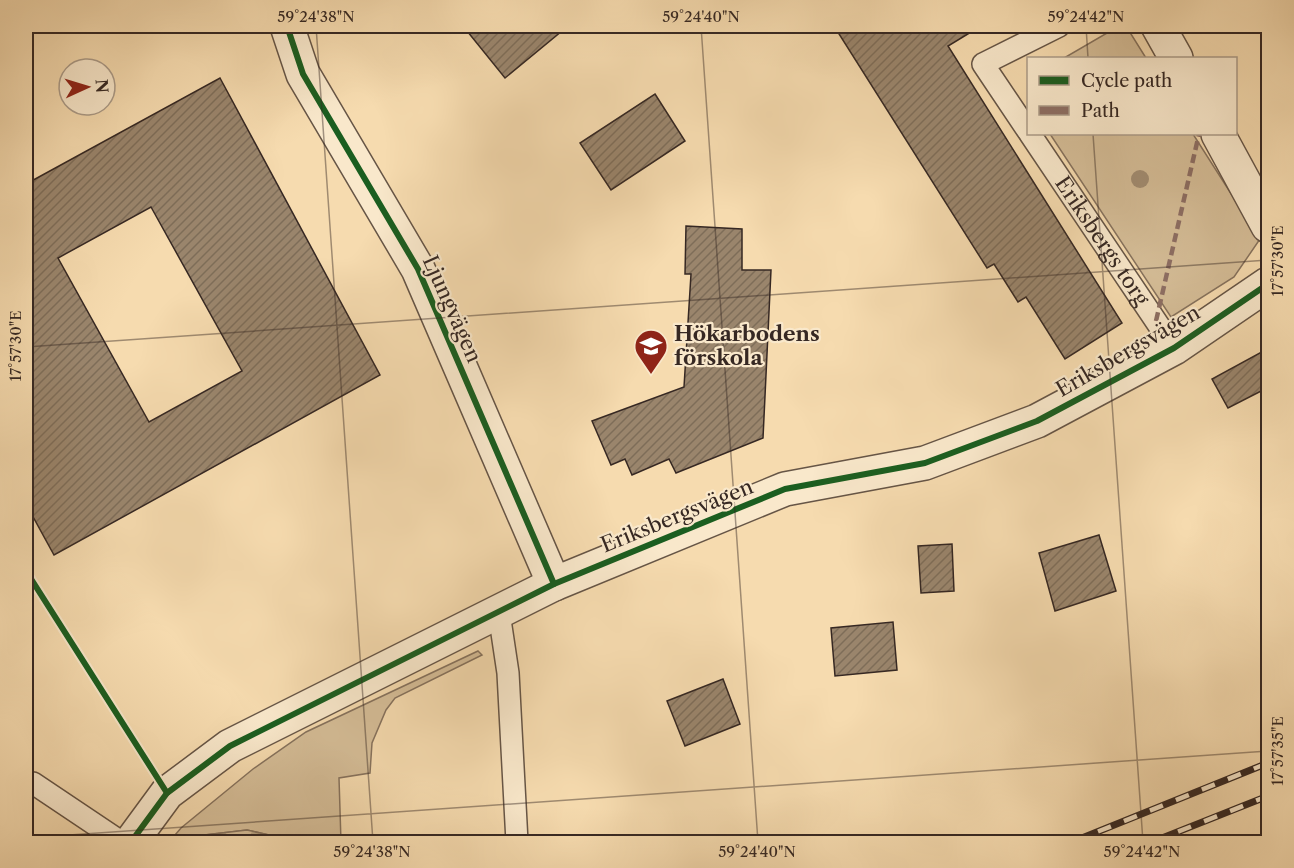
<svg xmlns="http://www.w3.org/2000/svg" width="1294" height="868" viewBox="0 0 1294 868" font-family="'Libre Caslon Text',serif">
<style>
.green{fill:#d5bd97;stroke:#86725d;stroke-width:1.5}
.forest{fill:url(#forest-firs);stroke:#86725d;stroke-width:1.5}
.building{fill:url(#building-hatch);stroke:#362823;stroke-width:1.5;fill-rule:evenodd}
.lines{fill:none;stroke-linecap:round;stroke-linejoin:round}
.service-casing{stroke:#665546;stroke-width:24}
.minor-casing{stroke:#665546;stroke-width:36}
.service{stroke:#f9e8cb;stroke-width:21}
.minor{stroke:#f9e8cb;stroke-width:33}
.rail-casing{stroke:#362823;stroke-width:7}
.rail{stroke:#f9e8cb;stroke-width:4.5;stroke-dasharray:14;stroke-linecap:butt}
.quiet{stroke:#8d6e63;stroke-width:4.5;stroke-dasharray:9 4.5;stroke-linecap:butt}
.cycleway-casing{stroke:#f9e8cb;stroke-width:10}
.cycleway{stroke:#1b5e20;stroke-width:6}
.tree{fill:#a28d72}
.ticks{fill:none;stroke:#362823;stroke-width:1.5;stroke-opacity:0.45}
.labels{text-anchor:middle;stroke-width:4.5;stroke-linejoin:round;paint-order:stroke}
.street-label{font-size:21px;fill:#362823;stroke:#f9e8cb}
.poi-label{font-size:21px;font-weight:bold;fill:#362823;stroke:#f9e8cb;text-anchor:start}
.neatline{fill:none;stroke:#362823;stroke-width:2}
.ticks-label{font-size:15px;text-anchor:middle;fill:#362823}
</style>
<defs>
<pattern id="forest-firs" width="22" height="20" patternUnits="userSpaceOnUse" patternTransform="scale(1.5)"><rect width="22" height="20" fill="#d5bd97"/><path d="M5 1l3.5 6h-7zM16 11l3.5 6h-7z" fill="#b7a282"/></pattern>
<pattern id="building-hatch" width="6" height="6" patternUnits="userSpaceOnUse" patternTransform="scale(1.5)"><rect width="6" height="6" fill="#9a856c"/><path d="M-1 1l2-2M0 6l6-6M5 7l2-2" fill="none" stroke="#7e6d58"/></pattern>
</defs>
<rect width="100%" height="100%" fill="#f6dbaf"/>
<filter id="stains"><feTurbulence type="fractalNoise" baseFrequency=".00333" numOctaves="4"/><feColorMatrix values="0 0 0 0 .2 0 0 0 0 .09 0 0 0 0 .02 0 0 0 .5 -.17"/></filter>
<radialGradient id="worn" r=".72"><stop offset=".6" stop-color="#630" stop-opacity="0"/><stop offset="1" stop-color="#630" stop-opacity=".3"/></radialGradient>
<g class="green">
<polygon points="1119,26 1126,26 1146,58 1064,58"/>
<polygon points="1050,134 1193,134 1260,239 1234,277 1171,317"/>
<polygon points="478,651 482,655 395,698 386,710 372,743 370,773 339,778 341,842 299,842 247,830 196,836 185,842 169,842 181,828 253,769 306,732"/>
</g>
<polygon class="forest" points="247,830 299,842 185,842 196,836"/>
<g class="building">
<polygon points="463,26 568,26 505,78"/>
<polygon points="834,26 981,26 948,46 1122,323 1065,359 1026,297 1018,302 994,264 987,268"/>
<path d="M220 78 380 375 54 555 26 504V184ZM151 207 242 371 149 422 58 258Z"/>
<polygon points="655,94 685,141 611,190 580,143"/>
<polygon points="686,226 742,229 742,270 771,270 763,438 676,473 669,459 632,475 625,459 611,465 592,421 684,387 691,274 685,274"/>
<polygon points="1269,348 1269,387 1228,408 1212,379"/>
<polygon points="1099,535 1116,591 1055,611 1039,553"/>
<polygon points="952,544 954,591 921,593 918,546"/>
<polygon points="893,622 897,670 835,676 831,628"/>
<polygon points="723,679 740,724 685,746 667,701"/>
</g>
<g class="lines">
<defs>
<g id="service">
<polyline points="1028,131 983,64 1059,26"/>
<path id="s1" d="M1030 134 1174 348"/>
<polyline points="499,613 508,673 517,842"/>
<polyline points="26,783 33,783 121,842"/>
</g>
<g id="minor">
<polyline points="287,26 303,74 418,269 554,584"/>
<polyline points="1158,26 1176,58"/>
<polyline points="1218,134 1268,226"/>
<polyline points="131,842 167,793 230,746 554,584 785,489 925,463 1037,421 1174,348 1268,284"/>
</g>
</defs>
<use href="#service" class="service-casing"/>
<use href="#minor" class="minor-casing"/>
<use href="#service" class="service"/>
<use href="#minor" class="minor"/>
<defs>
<g id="rail">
<polyline points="1072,842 1268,763"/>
<polyline points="1152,842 1268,796"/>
</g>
</defs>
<use href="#rail" class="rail-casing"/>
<use href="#rail" class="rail"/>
<polyline class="quiet" points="1156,321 1199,134"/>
<defs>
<g id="cycleway">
<polyline points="287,26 303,74 418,269 554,584"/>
<polyline points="26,571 167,793"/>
<polyline points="131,842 167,793 230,746 554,584 785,489 925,463 1037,421 1174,348 1268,284"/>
</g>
</defs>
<use href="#cycleway" class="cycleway-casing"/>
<use href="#cycleway" class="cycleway"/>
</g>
<circle class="tree" cx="1140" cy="179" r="9"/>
<path class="ticks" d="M316 26 373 842M701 26 758 842M1086 26 1088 58M1093 134 1143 842M26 347 1268 260M26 838 1268 751"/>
<defs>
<symbol id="school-pin" viewBox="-11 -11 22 30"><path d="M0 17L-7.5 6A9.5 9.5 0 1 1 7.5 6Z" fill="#8f2418" stroke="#f9e8cb"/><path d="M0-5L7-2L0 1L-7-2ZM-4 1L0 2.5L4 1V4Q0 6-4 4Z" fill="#fff"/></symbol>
</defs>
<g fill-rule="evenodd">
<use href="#school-pin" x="632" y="327" width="38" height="52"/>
</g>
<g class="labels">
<g class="street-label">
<text dy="7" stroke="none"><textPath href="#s1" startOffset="129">Eriksbergs torg</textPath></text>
<text transform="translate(452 309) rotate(66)" y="7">Ljungvägen</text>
<text transform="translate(1128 351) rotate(-30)" y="7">Eriksbergsvägen</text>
<text transform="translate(677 516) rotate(-22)" y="7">Eriksbergsvägen</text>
</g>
<g class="poi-label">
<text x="674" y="341">Hökarbodens<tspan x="674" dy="24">förskola</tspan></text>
</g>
</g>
<rect width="1294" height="868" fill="none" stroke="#f6dbaf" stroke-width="66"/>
<rect x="1027" y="57" width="210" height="78" fill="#f9e8cb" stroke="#ab9b88" stroke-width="1.5"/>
<rect x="1039" y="76" width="30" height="9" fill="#1b5e20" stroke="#ab9b88" stroke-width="1.5"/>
<text x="1081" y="87" font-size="18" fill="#362823">Cycle path</text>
<rect x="1039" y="106" width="30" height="9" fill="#8d6e63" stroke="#ab9b88" stroke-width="1.5"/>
<text x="1081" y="117" font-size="18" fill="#362823">Path</text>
<g transform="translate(87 87) rotate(86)"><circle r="28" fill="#f9e8cb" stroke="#ab9b88" stroke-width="1.5"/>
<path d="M0-4.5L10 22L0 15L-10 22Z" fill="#8f2418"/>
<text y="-9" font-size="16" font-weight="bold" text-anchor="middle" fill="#362823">N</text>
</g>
<rect x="33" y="33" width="1228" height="802" class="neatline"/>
<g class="ticks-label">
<text x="316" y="22">59°24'38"N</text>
<text x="701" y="22">59°24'40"N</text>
<text x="1086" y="22">59°24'42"N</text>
<text transform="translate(1278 261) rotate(-90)" y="5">17°57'30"E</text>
<text transform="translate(16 346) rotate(-90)" y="5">17°57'30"E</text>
<text transform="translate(1278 751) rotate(-90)" y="5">17°57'35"E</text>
<text x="372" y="857">59°24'38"N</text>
<text x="757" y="857">59°24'40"N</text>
<text x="1142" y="857">59°24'42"N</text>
</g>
<rect width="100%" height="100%" filter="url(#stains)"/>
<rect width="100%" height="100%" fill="url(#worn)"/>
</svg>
